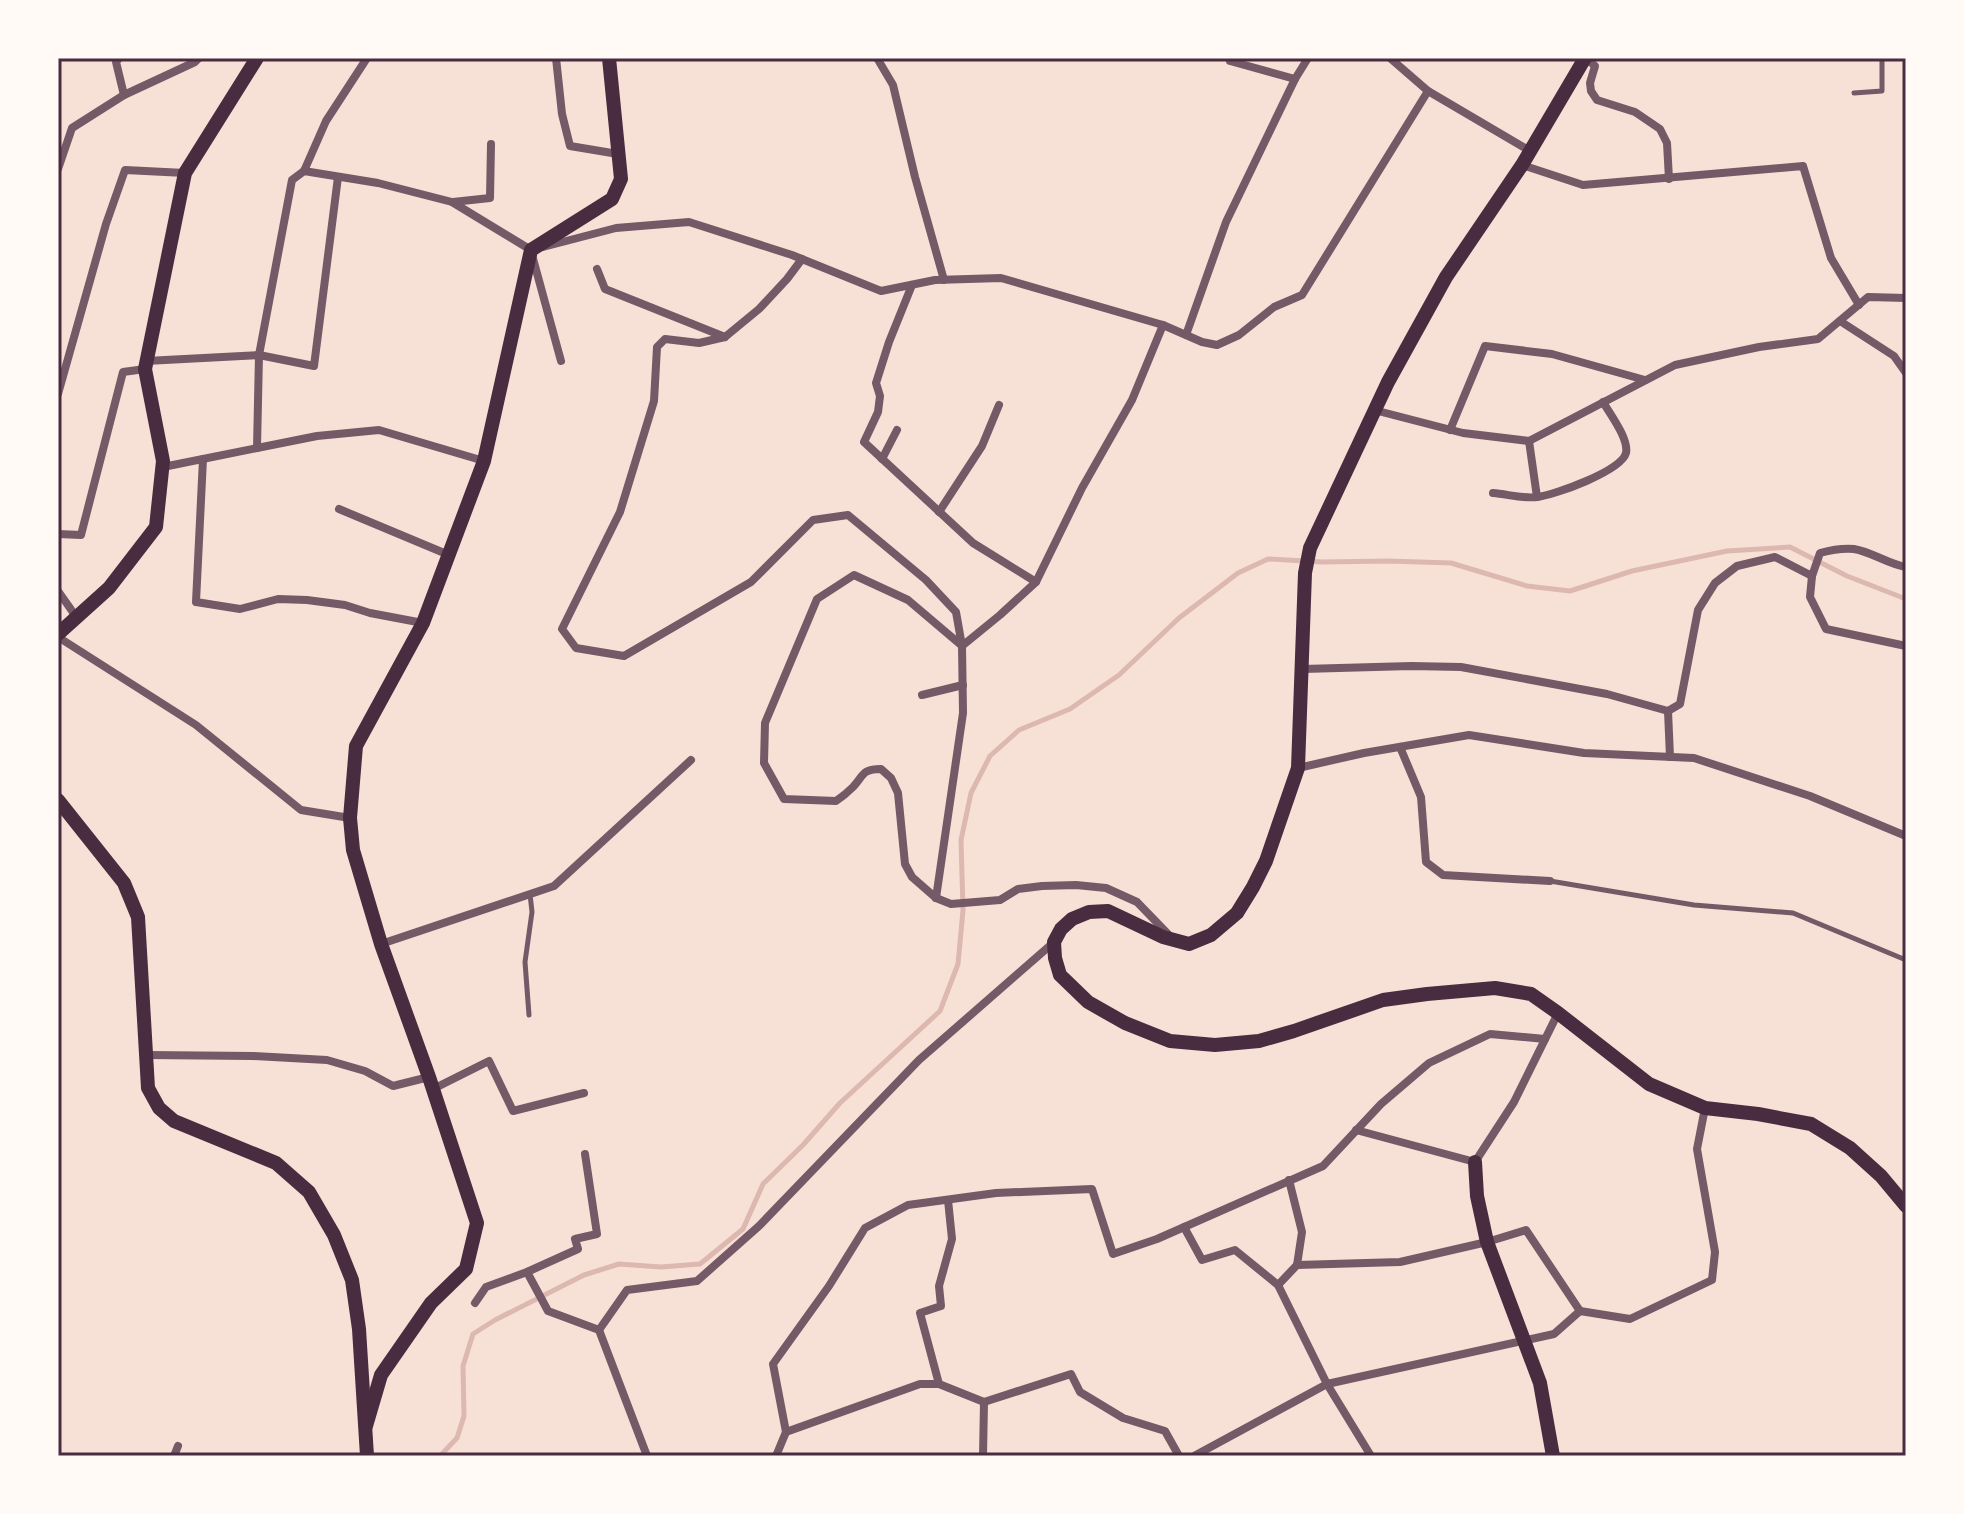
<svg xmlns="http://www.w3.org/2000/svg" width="1964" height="1514" viewBox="0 0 1964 1514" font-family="Mulish,sans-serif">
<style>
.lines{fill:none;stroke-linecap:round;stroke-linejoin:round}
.stream{stroke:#dcb8b0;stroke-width:5}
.service{stroke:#755966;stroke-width:5}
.minor{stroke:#755966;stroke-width:8}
.secondary{stroke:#4a2c40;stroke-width:14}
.neatline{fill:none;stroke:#4a2c40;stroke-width:3}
</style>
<rect width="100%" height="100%" fill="#f7e1d7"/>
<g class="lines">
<polyline class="stream" points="440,1456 457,1438 464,1416 463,1366 473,1334 495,1320 584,1275 619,1264 661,1267 700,1264 743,1229 763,1184 803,1145 840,1103 940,1011 958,964 963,910 961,840 971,793 990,756 1019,730 1070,709 1119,675 1179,618 1238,573 1268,559 1322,562 1388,561 1451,563 1527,586 1570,591 1632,571 1727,551 1790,547 1847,576 1906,599"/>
<g class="service">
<polyline points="1854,93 1882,91 1882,58"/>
<polyline points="1550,881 1694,905 1793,913 1906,960"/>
<polyline points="529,1015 525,962 532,912 530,894"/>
</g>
<g class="minor">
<polyline points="119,58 116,62 124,95"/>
<polyline points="556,58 562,114 570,146 618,154"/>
<polyline points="877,58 893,85 915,177 944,280"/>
<polyline points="1231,58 1230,61 1295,79"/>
<polyline points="1390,58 1428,91 1530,151"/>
<polyline points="1586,58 1595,66 1590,83 1591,91 1597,100 1635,112 1660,129 1667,143 1669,179"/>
<polyline points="1522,165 1583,185 1803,166 1831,258 1859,305"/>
<polyline points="58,169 72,128 124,95 195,62 199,58"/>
<polyline points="304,171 378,183 452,202 531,250"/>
<polyline points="453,202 490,198 491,144"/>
<polyline points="543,247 616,228 689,222 792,255 881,291 935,280 1001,278 1163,325 1202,342 1217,345 1239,335 1274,307 1302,295 1428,91"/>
<polyline points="532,255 561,361"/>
<polyline points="802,259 787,279 759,309 725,337 699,343 665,339 657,347 654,401 620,512 562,629 576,648 624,656 751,582 813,520 848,515 926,580 956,612 962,646 963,713 936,898"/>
<polyline points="597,269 605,289 725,337"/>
<polyline points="912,285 889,342 876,383 880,396 878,412 864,442 973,543 1036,582"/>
<polyline points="1840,321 1894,356 1906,373"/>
<polyline points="1186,335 1226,222 1295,79 1308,58"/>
<polyline points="146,361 259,355 314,366 338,177"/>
<polyline points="58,394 106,224 125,170 185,173"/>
<polyline points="1374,410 1463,433 1529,441 1675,365 1759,347 1818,339 1868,297 1906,298"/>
<polyline points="1450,430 1485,346 1552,354 1645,380"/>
<polyline points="1529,441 1537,497"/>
<polyline points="257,448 259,355 292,180 304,171 326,121 367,58"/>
<polyline points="203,459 196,602 240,609 278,599 307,600 345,605 370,613 423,623"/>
<polyline points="882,459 897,430"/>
<polyline points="163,467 317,436 379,430 484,461"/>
<path d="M1493 493C1507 494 1523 499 1537 497 1555 495 1621 471 1626 453 1629 439 1610 414 1603 402"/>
<polyline points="339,509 449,555"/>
<polyline points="939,512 982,446 999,405"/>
<polyline points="58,534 81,535 123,372 145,369"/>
<path d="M1906 567C1888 564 1872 552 1854 549 1843 548 1831 550 1820 553L1812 576 1810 597 1826 629 1906 646"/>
<polyline points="58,591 77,618"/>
<polyline points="58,637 196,725 301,810 350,818"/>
<path d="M961 645 908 600 854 575 817 599 765 723 764 763 784 799 836 801C842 797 848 792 853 787 864 775 862 769 881 769L891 778 898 793 905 864 912 877 936 898 951 904 1000 900 1018 889 1042 886 1076 885 1106 888 1137 902 1168 934"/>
<polyline points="962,646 1000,615 1036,582 1082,488 1132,400 1163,325"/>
<polyline points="1303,669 1411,666 1461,667 1607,694 1668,711"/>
<polyline points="922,695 963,685"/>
<polyline points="1668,711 1680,704 1698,610 1715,583 1737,566 1775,557 1812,576"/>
<polyline points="1668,711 1670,757"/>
<polyline points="1400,747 1421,797 1426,862 1443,875 1550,881"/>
<polyline points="1298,768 1364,753 1469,735 1584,753 1694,758 1810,796 1906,836"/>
<polyline points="381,944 554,886 691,760"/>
<polyline points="146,1055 253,1056 327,1060 365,1071 393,1086 429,1077"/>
<polyline points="433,1089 489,1061 513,1111 584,1093"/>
<polyline points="1356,1130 1475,1162 1514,1102 1558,1013"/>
<polyline points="1184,1227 1202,1260 1235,1250 1278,1285 1327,1384 1371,1456"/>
<polyline points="1297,1265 1400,1262 1487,1242 1526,1230 1580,1311"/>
<polyline points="527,1272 548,1311 599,1330 647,1456"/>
<polyline points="1278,1285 1297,1265 1302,1232 1289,1180"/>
<polyline points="475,1303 486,1287 527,1272 578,1249 575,1239 597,1234 585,1154"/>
<polyline points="599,1330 627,1290 697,1281 759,1226 919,1060 1053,943"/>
<polyline points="939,1384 920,1313 941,1306 939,1286 952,1239 948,1200"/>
<polyline points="984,1402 1071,1374 1080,1392 1123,1418 1165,1431 1179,1456"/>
<polyline points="786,1432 773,1364 829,1286 865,1228 908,1205 996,1193 1092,1189 1113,1254 1157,1239 1323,1166 1381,1104 1429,1063 1490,1034 1545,1039"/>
<polyline points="174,1456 178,1446"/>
<polyline points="776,1456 786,1432 920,1384 939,1384 984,1402"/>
<polyline points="983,1456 984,1402"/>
<polyline points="1194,1456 1327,1384 1554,1334 1580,1311 1630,1319 1712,1280 1715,1252 1697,1149 1705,1108"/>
</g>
<g class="secondary">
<polyline points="1585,58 1522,165 1446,277 1388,382 1310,548 1305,573 1298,768 1266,861 1253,887 1237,913 1211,935 1189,944 1163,937 1108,911 1089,912 1072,919 1061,929 1054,942 1055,958 1060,975 1088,1002 1125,1023 1170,1041 1215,1045 1259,1041 1294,1031 1383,1000 1427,994 1495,988 1531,994 1558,1013 1649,1084 1705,1108 1758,1114 1811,1124 1850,1148 1881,1176 1906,1206"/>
<polyline points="58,634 109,588 156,527 163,461 145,369 185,173 257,58"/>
<polyline points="58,800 124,883 138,917 148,1088 159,1108 174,1121 276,1163 309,1192 334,1235 352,1280 359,1329 367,1456"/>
<polyline points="1475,1162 1477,1196 1487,1242 1540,1383 1553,1456"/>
<polyline points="366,1426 381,1375 431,1303 466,1269 477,1223 429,1077 381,944 353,850 350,818 356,746 423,623 484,461 531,250 612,199 621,179 609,58"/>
</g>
</g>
<rect width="1964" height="1514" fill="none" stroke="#fffaf5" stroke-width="120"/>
<rect x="60" y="60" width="1844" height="1394" class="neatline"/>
</svg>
